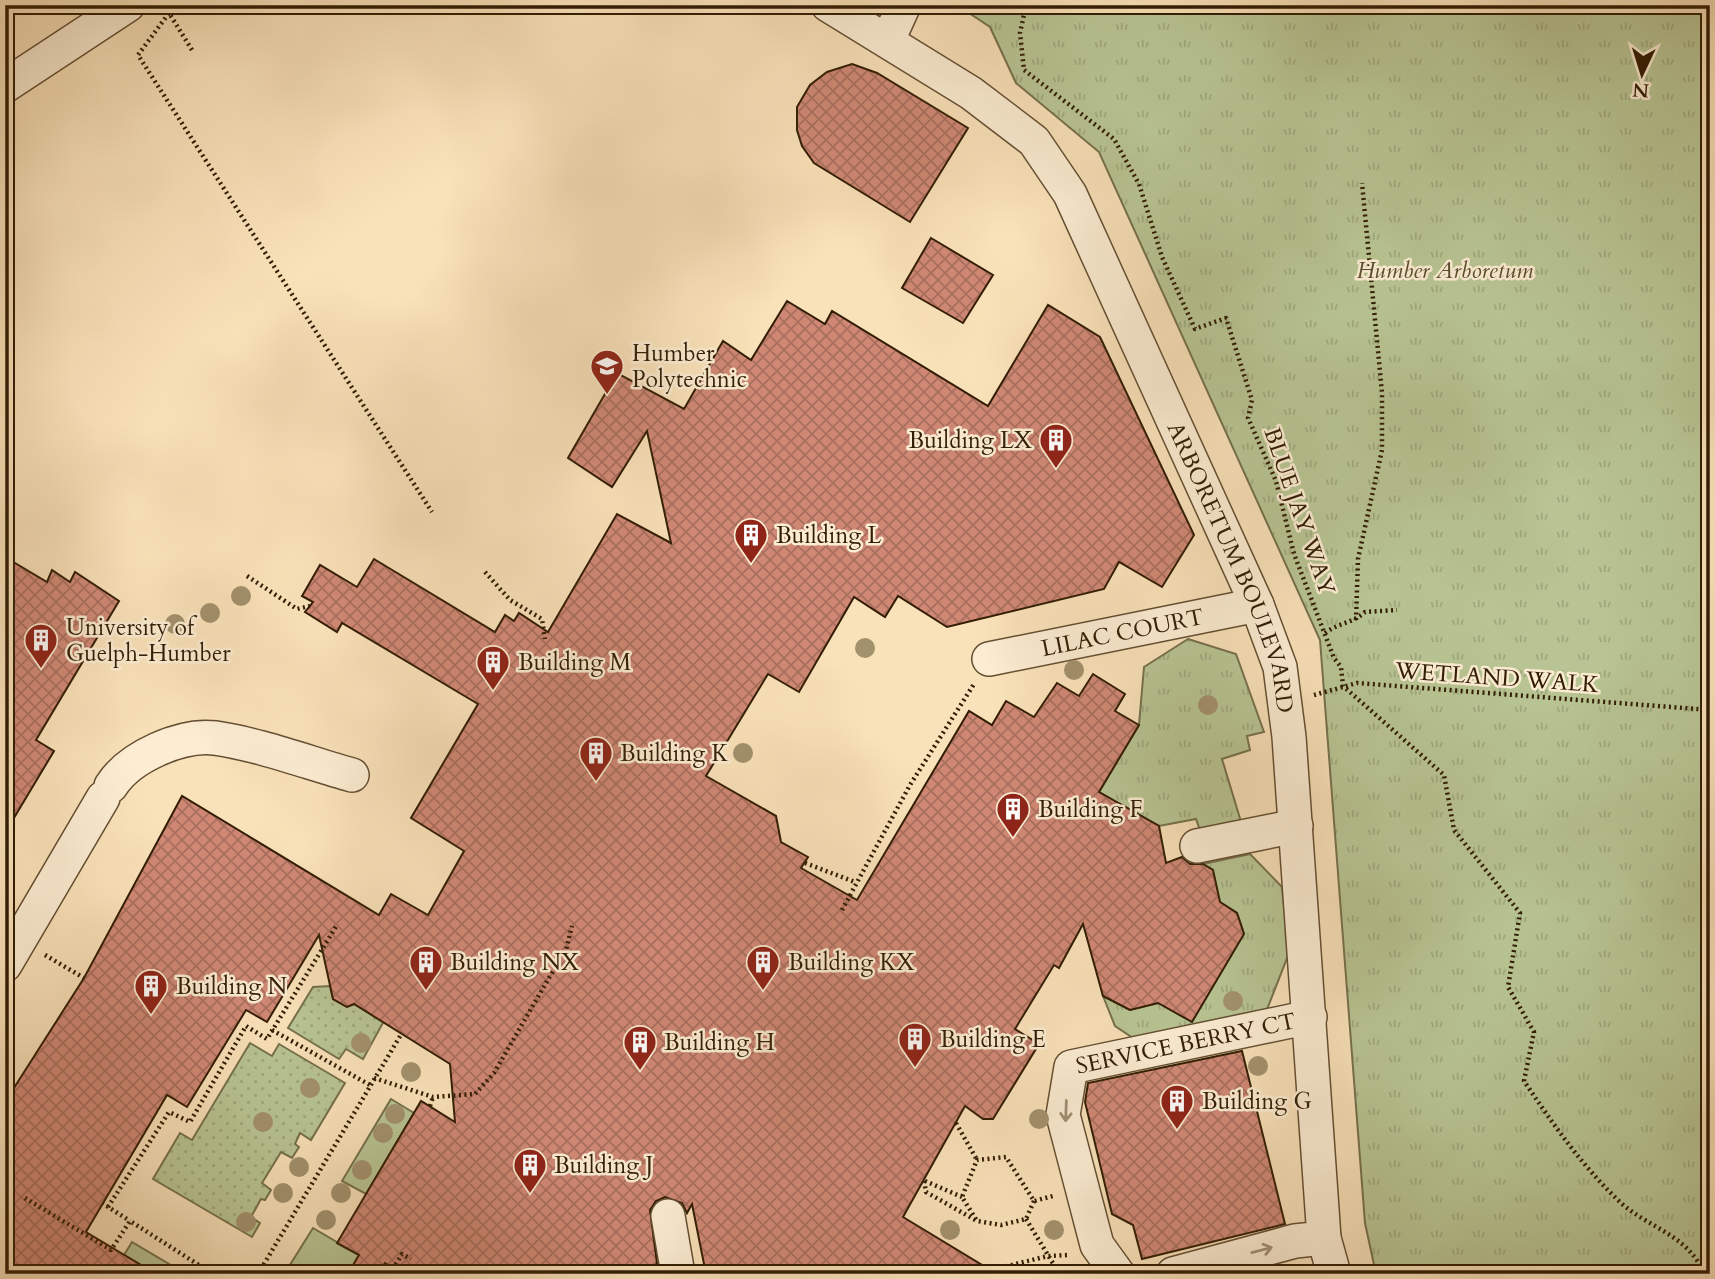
<svg xmlns="http://www.w3.org/2000/svg" width="1715" height="1279" viewBox="0 0 1715 1279" font-family="Cardo,serif">
<style>
.grass{fill:url(#grass-dots);stroke:#75704c;stroke-width:2}
.park{fill:url(#park-tufts);stroke:#75704c;stroke-width:2}
.garden{fill:#b8c493;stroke:#75704c;stroke-width:2}
.building{fill:url(#building-cross-hatch);stroke:#321d04;stroke-width:2}
.lines{fill:none;stroke-linecap:round;stroke-linejoin:round}
.minor-casing{stroke:#644e31;stroke-width:36}
.path{stroke:#321d04;stroke-width:4.5;stroke-dasharray:2 3.5;stroke-linecap:butt}
.minor{stroke:#fbecd2;stroke-width:33}
.tree{fill:#a2916d}
.oneway{stroke:#a18f75}
.labels{text-anchor:middle;stroke-width:5;stroke-linejoin:round;paint-order:stroke}
.park-label{font-size:23px;font-style:italic;fill:#5a4f2f;stroke:#fbecd2}
.poi-label{font-size:23px;fill:#321d04;stroke:#fbecd2;text-anchor:start}
.street-label{font-size:23px;fill:#321d04;stroke:#fbecd2}
</style>
<defs>
<pattern id="grass-dots" width="8" height="8" patternUnits="userSpaceOnUse" patternTransform="scale(1.75)"><rect width="8" height="8" fill="#b8c493"/><path d="M2 2h.1M6 6h.1" fill="none" stroke="#9fa87d" stroke-width="1.8" stroke-linecap="round"/></pattern>
<pattern id="park-tufts" width="24" height="20" patternUnits="userSpaceOnUse" patternTransform="scale(1.75)"><rect width="24" height="20" fill="#b8c493"/><path d="M3 7l-1-3M5 7V3M7 7l1-3M15 17l-1-3M17 17v-4M19 17l1-3" fill="none" stroke="#9fa87d"/></pattern>
<pattern id="building-cross-hatch" width="8" height="8" patternUnits="userSpaceOnUse" patternTransform="scale(1.75)"><rect width="8" height="8" fill="#d08875"/><path d="M0 0l8 8M0 8l8-8" fill="none" stroke="#a96f5e"/></pattern>
</defs>
<rect width="100%" height="100%" fill="#f9e1b9"/>
<filter id="stains"><feTurbulence type="fractalNoise" baseFrequency=".00286" numOctaves="4"/><feColorMatrix values="0 0 0 0 .2 0 0 0 0 .09 0 0 0 0 .02 0 0 0 .5 -.17"/></filter>
<radialGradient id="worn" r=".72"><stop offset=".6" stop-color="#630" stop-opacity="0"/><stop offset="1" stop-color="#630" stop-opacity=".3"/></radialGradient>
<g class="grass">
<polygon points="330,986 333,999 347,1007 354,1004 384,1021 363,1059 346,1049 339,1059 288,1028 313,987"/>
<polygon points="250,1043 272,1056 279,1044 345,1083 311,1140 300,1133 295,1144 299,1147 292,1158 281,1152 262,1183 271,1190 265,1200 261,1199 251,1217 260,1223 252,1237 153,1179 180,1133 192,1140"/>
</g>
<g class="park">
<polygon points="957,5 1710,5 1710,1274 1376,1274 1365,1223 1320,640 1099,152 1016,83 990,27"/>
<polygon points="1188,639 1236,654 1264,732 1247,736 1250,750 1222,759 1242,825 1202,836 1196,819 1159,826 1099,792 1139,725 1144,667"/>
<polygon points="1250,854 1282,887 1289,953 1266,1012 1139,1042 1115,1026 1103,996 1130,1010 1158,1003 1197,1012 1244,934 1237,913 1220,902 1203,864"/>
</g>
<g class="garden">
<polygon points="391,1099 414,1113 366,1194 342,1181"/>
<polygon points="313,1228 359,1255 348,1274 297,1274 288,1268"/>
<polygon points="132,1242 186,1274 156,1274 124,1255"/>
</g>
<g class="building">
<polygon points="852,64 877,73 968,128 910,222 814,163 802,146 797,130 797,107 810,85 827,72"/>
<polygon points="931,238 993,275 963,323 902,288"/>
<polygon points="787,301 825,324 832,311 988,406 1048,305 1100,337 1194,535 1162,587 1119,562 1104,589 947,627 898,596 885,617 854,597 799,692 768,674 706,776 776,816 781,842 808,857 801,868 857,900 969,711 992,725 1006,701 1034,717 1057,683 1079,696 1093,674 1125,694 1115,711 1139,725 1099,792 1159,826 1166,863 1182,857 1190,864 1203,864 1213,870 1220,902 1237,913 1244,934 1192,1022 1158,1003 1130,1010 1103,996 1083,924 1059,968 1054,965 1015,1029 1039,1044 993,1119 983,1119 965,1106 903,1217 997,1274 706,1274 692,1204 687,1213 682,1203 665,1197 656,1201 650,1210 657,1263 650,1274 403,1274 385,1263 378,1274 348,1274 359,1255 337,1243 421,1101 455,1122 450,1064 354,1004 347,1007 333,999 319,935 267,1022 246,1010 187,1107 167,1095 86,1232 156,1274 5,1274 5,1102 84,978 182,796 379,915 391,894 428,915 464,851 411,818 478,704 342,623 337,632 305,612 313,602 302,596 320,565 357,587 374,559 495,632 505,615 514,621 519,613 548,632 617,514 671,543 647,431 612,487 568,458 617,373 684,409 723,341 751,360"/>
<polygon points="5,557 47,582 52,570 70,582 75,572 119,601 36,740 54,751 5,833"/>
<polygon points="1242,1051 1285,1224 1142,1259 1133,1225 1112,1214 1085,1102 1088,1083"/>
</g>
<g class="lines">
<defs>
<g id="minor">
<path id="s1" d="M828 5 971 93 1034 141 1070 194 1257 605 1280 667 1289 737 1324 1238 1334 1274"/>
<polyline points="888,40 904,5"/>
<polyline points="5,86 128,5"/>
<path id="s2" d="M989 659 1257 605"/>
<path d="M111 786C129 757 181 734 215 738 258 744 309 763 352 775"/>
<polyline points="1197,846 1296,826"/>
<polyline points="5,965 103,798"/>
<polyline points="668,1216 678,1274"/>
<path id="s3" d="M1118 1274 1097 1245 1063 1115 1071 1067 1310 1017"/>
<polyline points="1173,1274 1295,1241 1324,1238"/>
</g>
</defs>
<use href="#minor" class="minor-casing"/>
<g class="path">
<polyline points="164,5 169,13"/>
<path d="M1026 5 1020 33 1024 70 1114 139 1139 184 1162 257 1195 329 1226 318 1252 400 1248 418 1276 481 1294 554 1334 658 1341 667 1343 686 1444 775 1454 830 1520 913 1508 987 1534 1032 1524 1081C1553 1124 1582 1166 1620 1202 1648 1228 1689 1235 1704 1274"/>
<polyline points="192,50 169,13 138,55 432,512"/>
<polyline points="485,572 510,600 542,619 545,639"/>
<polyline points="247,576 297,609 310,606"/>
<polyline points="1356,620 1358,559 1382,450 1382,393 1362,183"/>
<path d="M1325 633C1338 623 1353 623 1365 612L1397 610"/>
<polyline points="1314,695 1357,683 1710,710"/>
<polyline points="805,863 855,882"/>
<polyline points="842,910 910,785 974,684"/>
<polyline points="565,954 572,926"/>
<polyline points="45,955 84,978"/>
<polyline points="272,1030 370,1085"/>
<polyline points="374,1078 433,1097 475,1094 494,1073 553,971"/>
<polyline points="430,1106 433,1097"/>
<polyline points="956,1123 977,1160"/>
<polyline points="924,1181 926,1192 977,1221"/>
<polyline points="925,1181 962,1197"/>
<polyline points="25,1198 111,1250 130,1221 213,1274"/>
<polyline points="1034,1201 1026,1219 1001,1225 977,1221 962,1197 977,1160 1006,1157 1034,1201 1053,1196"/>
<polyline points="102,1203 130,1221"/>
<polyline points="108,1207 169,1112 190,1122 246,1026 267,1039 337,925"/>
<polyline points="1026,1219 1054,1265 1056,1274"/>
<polyline points="979,1273 1048,1256 1069,1255"/>
<polyline points="258,1274 402,1033"/>
<polyline points="390,1274 402,1254 411,1259"/>
</g>
<use href="#minor" class="minor"/>
</g>
<g class="tree">
<circle cx="241" cy="596" r="10"/>
<circle cx="210" cy="613" r="10"/>
<circle cx="175" cy="624" r="10"/>
<circle cx="865" cy="648" r="10"/>
<circle cx="1074" cy="670" r="10"/>
<circle cx="1208" cy="705" r="10"/>
<circle cx="743" cy="753" r="10"/>
<circle cx="1233" cy="1001" r="10"/>
<circle cx="361" cy="1043" r="10"/>
<circle cx="1258" cy="1066" r="10"/>
<circle cx="411" cy="1072" r="10"/>
<circle cx="310" cy="1088" r="10"/>
<circle cx="395" cy="1114" r="10"/>
<circle cx="1039" cy="1119" r="10"/>
<circle cx="263" cy="1122" r="10"/>
<circle cx="383" cy="1133" r="10"/>
<circle cx="299" cy="1167" r="10"/>
<circle cx="362" cy="1170" r="10"/>
<circle cx="283" cy="1193" r="10"/>
<circle cx="341" cy="1193" r="10"/>
<circle cx="326" cy="1220" r="10"/>
<circle cx="246" cy="1222" r="10"/>
<circle cx="950" cy="1230" r="10"/>
<circle cx="1054" cy="1230" r="10"/>
</g>
<defs><path id="oneway-shaft" d="M-6 0H5M1.5-3L5.5 0L1.5 3" fill="none" stroke-width="1.6" stroke-linecap="round" stroke-linejoin="round" transform="scale(1.75)"/></defs>
<g class="oneway">
<use href="#oneway-shaft" transform="translate(1066 1111) rotate(92)"/>
<use href="#oneway-shaft" transform="translate(1262 1250) rotate(-15)"/>
</g>
<defs>
<symbol id="university-pin" viewBox="-11 -11 22 30"><path d="M0 17L-7.5 6A9.5 9.5 0 1 1 7.5 6Z" fill="#8f2418" stroke="#fbecd2"/><path d="M0-5L7-2L0 1L-7-2ZM-4 1L0 2.5L4 1V4Q0 6-4 4Z" fill="#fff"/></symbol>
<symbol id="building-pin" viewBox="-11 -11 22 30"><path d="M0 17L-7.5 6A9.5 9.5 0 1 1 7.5 6Z" fill="#8f2418" stroke="#fbecd2"/><path d="M-4-6H4V6H1V3H-1V6H-4ZM-2.5-4.3h1.7v1.8h-1.7ZM.8-4.3h1.7v1.8H.8ZM-2.5-1h1.7V.8h-1.7ZM.8-1h1.7V.8H.8Z" fill="#fff"/></symbol>
</defs>
<g fill-rule="evenodd">
<use href="#university-pin" x="588" y="347" width="38" height="52"/>
<use href="#building-pin" x="1037" y="421" width="38" height="52"/>
<use href="#building-pin" x="732" y="516" width="38" height="52"/>
<use href="#building-pin" x="22" y="621" width="38" height="52"/>
<use href="#building-pin" x="474" y="643" width="38" height="52"/>
<use href="#building-pin" x="577" y="734" width="38" height="52"/>
<use href="#building-pin" x="994" y="790" width="38" height="52"/>
<use href="#building-pin" x="407" y="943" width="38" height="52"/>
<use href="#building-pin" x="744" y="943" width="38" height="52"/>
<use href="#building-pin" x="132" y="967" width="38" height="52"/>
<use href="#building-pin" x="896" y="1020" width="38" height="52"/>
<use href="#building-pin" x="621" y="1023" width="38" height="52"/>
<use href="#building-pin" x="1158" y="1082" width="38" height="52"/>
<use href="#building-pin" x="511" y="1146" width="38" height="52"/>
</g>
<g class="labels">
<g class="park-label">
<text x="1445" y="278">Humber Arboretum</text>
</g>
<g class="poi-label">
<text x="632" y="361">Humber<tspan x="632" dy="26">Polytechnic</tspan></text>
<text x="1032" y="448" text-anchor="end">Building LX</text>
<text x="776" y="543">Building L</text>
<text x="66" y="635">University of<tspan x="66" dy="26">Guelph-Humber</tspan></text>
<text x="518" y="670">Building M</text>
<text x="620" y="761">Building K</text>
<text x="1038" y="817">Building F</text>
<text x="450" y="970">Building NX</text>
<text x="788" y="970">Building KX</text>
<text x="176" y="994">Building N</text>
<text x="940" y="1047">Building E</text>
<text x="664" y="1050">Building H</text>
<text x="1202" y="1109">Building G</text>
<text x="554" y="1173">Building J</text>
</g>
<g class="street-label">
<text transform="translate(1300 511) rotate(71)" y="8">BLUE JAY WAY</text>
<text dy="8" stroke="none"><textPath href="#s1" startOffset="719">ARBORETUM BOULEVARD</textPath></text>
<text dy="8" stroke="none"><textPath href="#s2" startOffset="136">LILAC COURT</textPath></text>
<text transform="translate(1497 677) rotate(4)" y="8">WETLAND WALK</text>
<text dy="8" stroke="none"><textPath href="#s3" startOffset="336">SERVICE BERRY CT</textPath></text>
</g>
</g>
<rect width="1715" height="1279" fill="none" stroke="#f9e1b9" stroke-width="28"/>
<rect x="7" y="7" width="1701" height="1265" fill="none" stroke="#321d04" stroke-width="3.5"/>
<rect x="14" y="14" width="1687" height="1251" fill="none" stroke="#321d04" stroke-width="2"/>
<g transform="translate(1642 74) rotate(184)" stroke="#fbecd2" stroke-width="5" paint-order="stroke">
<path d="M0-5L12 26L0 18L-12 26Z" fill="#321d04"/>
<text y="-10" font-size="19" font-weight="bold" text-anchor="middle" fill="#321d04">N</text>
</g>
<rect width="100%" height="100%" filter="url(#stains)"/>
<rect width="100%" height="100%" fill="url(#worn)"/>
</svg>
